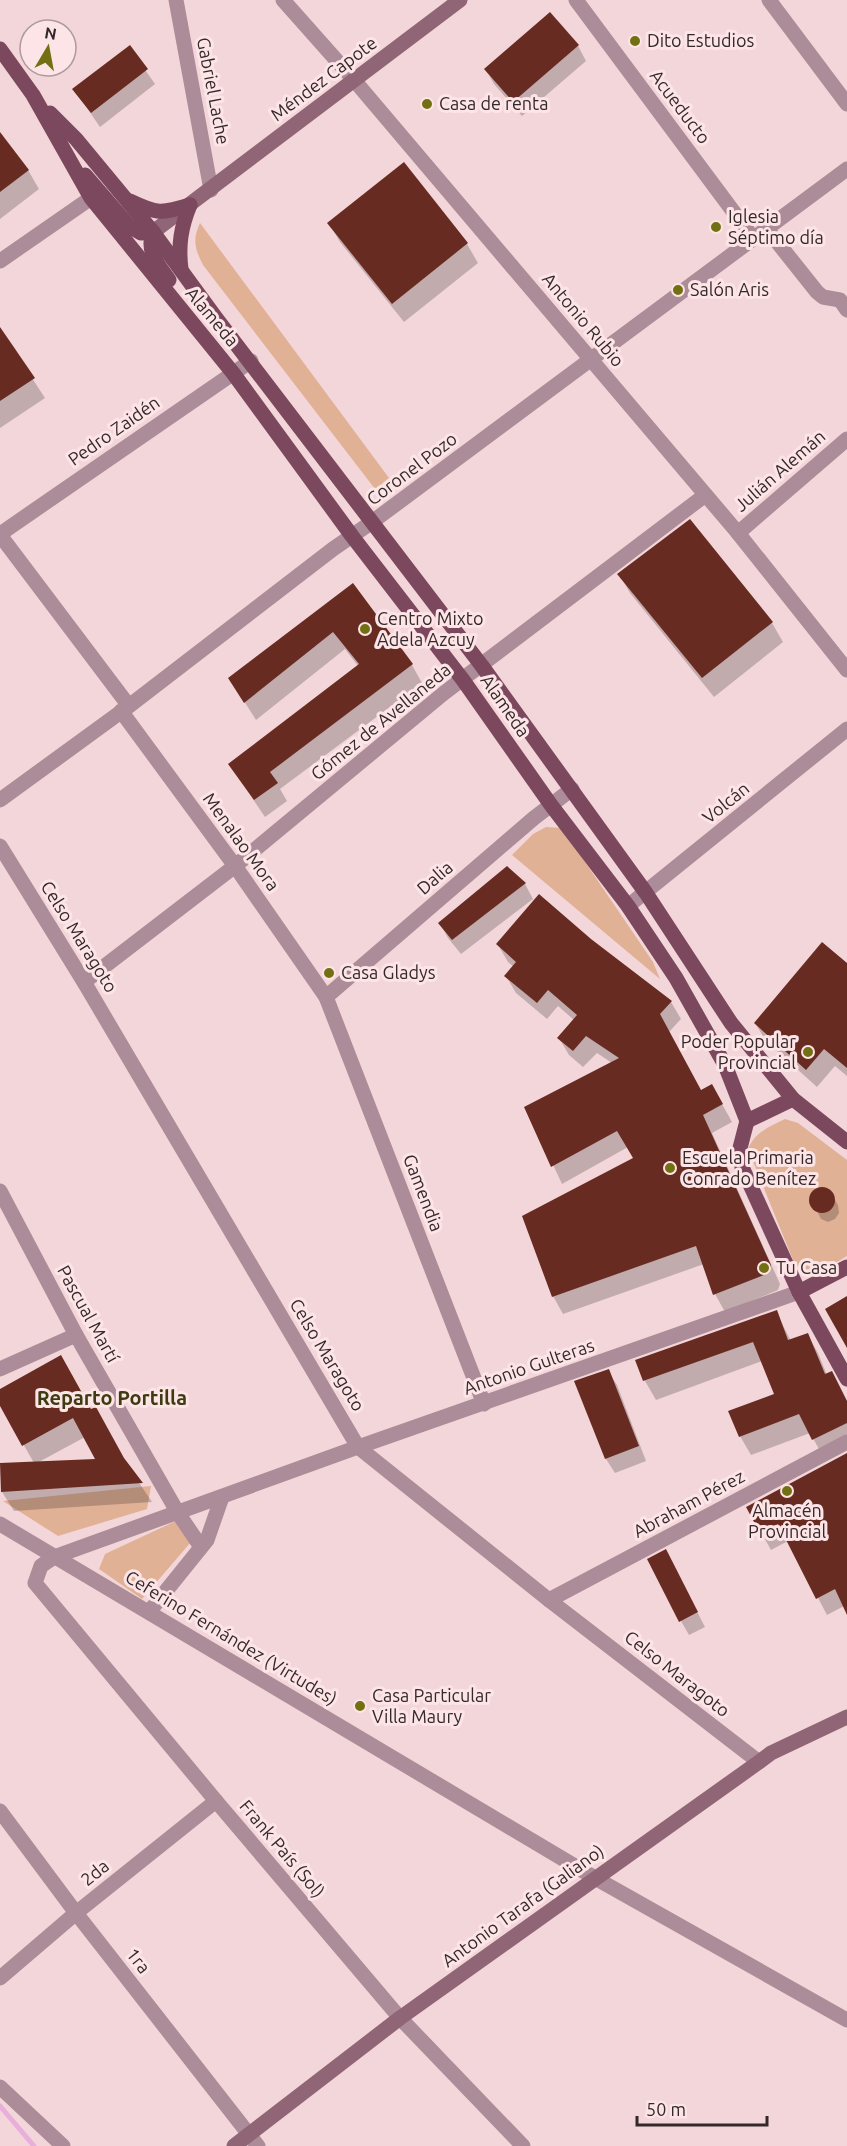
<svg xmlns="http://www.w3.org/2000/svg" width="847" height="2146" viewBox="0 0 847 2146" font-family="Ubuntu,sans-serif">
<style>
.green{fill:#e1b196}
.shadow{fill:#0003;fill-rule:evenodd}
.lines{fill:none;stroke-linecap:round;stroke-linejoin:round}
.stream{stroke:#e8aedc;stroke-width:5}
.building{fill:#682b21}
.minor{stroke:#ab8c98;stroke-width:15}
.tertiary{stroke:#ab8c98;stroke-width:15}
.secondary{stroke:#906576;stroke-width:15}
.primary{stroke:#7c485e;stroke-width:15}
.poi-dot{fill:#737013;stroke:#fde5e7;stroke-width:2}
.labels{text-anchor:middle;stroke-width:6;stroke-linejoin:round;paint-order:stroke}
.poi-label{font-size:18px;fill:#34292a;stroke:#fde5e7;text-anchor:start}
.street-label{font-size:18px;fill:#34292a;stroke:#fde5e7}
.neighbourhood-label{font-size:20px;font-weight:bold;fill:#3c3b11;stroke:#fde5e7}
</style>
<rect width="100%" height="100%" fill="#f3d6d9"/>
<g class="green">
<path d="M200 223 389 478 375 489 203 265C195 249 192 240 200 223Z"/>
<polygon points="546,827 562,828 653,962 660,979 512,855 533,834"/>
<path d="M785 1119 798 1123 847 1160V1256C828 1267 817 1277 795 1265L748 1149C755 1132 769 1127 785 1119Z"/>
<polygon points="151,1486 147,1509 58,1536 3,1501"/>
<polygon points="178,1520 191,1542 142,1599 99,1569 105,1554"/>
</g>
<g class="shadow">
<polygon points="578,46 586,61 522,116 494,84 486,70"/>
<polygon points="129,47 155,84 100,127 74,89"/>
<polygon points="0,134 28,170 39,189 0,219"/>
<polygon points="404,165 467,244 478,263 404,322 340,242 329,223"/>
<polygon points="0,329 45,398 0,428"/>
<polygon points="619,574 772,623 783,642 714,697 630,593"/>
<polygon points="353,585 412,665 422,683 280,789 287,801 265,817 230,765 358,666 345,649 256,720 230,679"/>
<polygon points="507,868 525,884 533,899 461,954 448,938 440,923"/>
<polygon points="590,941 671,1002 681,1019 669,1032 701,1092 712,1086 732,1122 712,1133 780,1284 778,1290 725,1312 715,1294 704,1264 563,1314 553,1296 635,1158 628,1147 562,1184 526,1107 612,1063 597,1053 583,1067 569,1055 559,1038 574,1020 558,1006 547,1019 516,993 506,976 514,967 508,962 498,945"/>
<polygon points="847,965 847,1076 835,1066 817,1087 766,1041 755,1023"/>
<polygon points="823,1189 832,1195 838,1205 839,1213 835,1219 828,1222 821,1219 811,1199 816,1190"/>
<polygon points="776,1312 791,1341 807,1334 818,1353 827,1375 847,1402 847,1447 824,1458 810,1433 751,1455 740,1436 776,1394 762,1361 656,1400 645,1381 637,1361"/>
<polygon points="608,1371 617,1385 646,1461 615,1473 606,1459 576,1382"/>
<path d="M0 1390 91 1411 152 1502 14 1511 2 1492 34 1463 0 1403ZM85 1437 98 1461 37 1463Z"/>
<polygon points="847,1455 847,1612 844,1606 827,1615 788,1541 771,1550 761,1532"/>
<polygon points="673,1565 705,1627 689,1635 681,1621"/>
</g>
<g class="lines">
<polyline class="stream" points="0,2106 34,2146"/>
</g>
<g class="building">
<polygon points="550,12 579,45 513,102 484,69"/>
<polygon points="130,45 148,69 91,113 72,89"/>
<polygon points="0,132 29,170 0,192"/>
<polygon points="404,162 468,243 392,304 327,223"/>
<polygon points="0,327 35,378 0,401"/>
<polygon points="690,519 773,622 702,678 617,574"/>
<polygon points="353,583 413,664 270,772 278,783 254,800 228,764 359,664 333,632 244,703 228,678"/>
<polygon points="507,866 526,883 452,940 438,923"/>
<polygon points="539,894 591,939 672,1001 660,1014 701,1090 712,1084 723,1104 703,1115 771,1265 769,1273 713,1295 696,1246 552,1297 522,1216 633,1158 617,1131 551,1167 524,1107 619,1058 586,1036 573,1051 557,1038 577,1015 548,990 537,1003 504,976 516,962 496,944"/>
<polygon points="822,942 847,963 847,1068 824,1049 806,1070 754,1023"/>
<circle cx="822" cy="1200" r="13"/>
<polygon points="847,1296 847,1348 825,1309"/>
<polygon points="777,1310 788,1340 808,1333 825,1374 832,1371 847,1401 847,1423 812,1440 799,1414 739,1437 728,1411 774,1394 753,1342 643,1381 635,1360"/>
<polygon points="61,1355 91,1409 96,1407 124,1458 143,1483 1,1492 0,1463 95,1459 73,1418 22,1446 0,1406 0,1389"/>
<polygon points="609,1369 639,1446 605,1459 574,1381"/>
<polygon points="847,1453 847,1615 835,1589 816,1599 778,1524 760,1533 746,1507"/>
<polygon points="666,1549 698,1612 679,1622 647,1559"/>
</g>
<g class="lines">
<g class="minor">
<polyline points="176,0 211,190"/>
<polyline points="283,0 354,80 738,533 847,670"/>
<polyline points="576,0 753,238"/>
<polyline points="769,0 847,104"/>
<polyline points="766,228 817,292 823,297 840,300 847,310"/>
<polyline points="0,261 91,198"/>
<polyline points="738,533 847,439"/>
<polyline points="0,534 251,361"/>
<polyline points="0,535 129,706"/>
<polyline points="121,711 235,866 326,997 484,1404"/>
<polyline points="0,800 129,706 333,549 372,522 847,169"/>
<polyline points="0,846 84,982 358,1447 549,1600 759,1762"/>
<polyline points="628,906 847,729"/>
<polyline points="84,982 235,866 444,693 704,496"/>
<polyline points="326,997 534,818 572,789"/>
<polyline points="0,1191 76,1335 178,1513 201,1547"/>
<polyline points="0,1369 76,1335"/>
<polyline points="0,1524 595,1878"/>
<polyline points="549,1600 847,1442"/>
<polyline points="149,1612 207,1540 222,1497"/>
<polyline points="0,1811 76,1913 258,2146"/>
<polyline points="0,1978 76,1913 216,1801"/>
<polyline points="400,2018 216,1801 35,1583 41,1566 54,1557 358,1447 799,1292"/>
<polyline points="0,2087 63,2146"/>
</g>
<g class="tertiary">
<polyline points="595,1878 847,2020"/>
<polyline points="400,2018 523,2146"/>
</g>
<g class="secondary">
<polyline points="153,232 460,0"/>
<polyline points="234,2146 400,2018 759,1762 771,1753 847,1717"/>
</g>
<g class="primary">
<polyline points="0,49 33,95 91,198 233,373 352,536 463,680 551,805 628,906 676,978 725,1065 747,1121 740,1148 742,1167 799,1292 847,1379"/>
<polyline points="50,113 76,139 153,232 216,318 482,666 646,893 731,1023 793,1099 847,1142"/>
<polyline points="85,175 129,226 141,233 153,232"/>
<path d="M130 201C157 214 161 214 190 205"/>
<path d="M153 232C146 252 158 264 169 280"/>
<path d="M181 269C178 245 181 227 190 205"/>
<polyline points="747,1121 793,1099"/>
<polyline points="799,1292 847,1267"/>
</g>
</g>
<g class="poi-dot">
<circle cx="635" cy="41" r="6"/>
<circle cx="427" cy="104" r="6"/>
<circle cx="716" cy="227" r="6"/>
<circle cx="678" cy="290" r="6"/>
<circle cx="365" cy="629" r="6"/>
<circle cx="329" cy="973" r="6"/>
<circle cx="808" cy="1052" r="6"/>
<circle cx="670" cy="1168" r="6"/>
<circle cx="764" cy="1268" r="6"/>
<circle cx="787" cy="1491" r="6"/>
<circle cx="360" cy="1706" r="6"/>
</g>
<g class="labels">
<g class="poi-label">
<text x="647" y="47">Dito Estudios</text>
<text x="439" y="110">Casa de renta</text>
<text x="728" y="223">Iglesia<tspan x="728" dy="21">Séptimo día</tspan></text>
<text x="690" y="296">Salón Aris</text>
<text x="377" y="625">Centro Mixto<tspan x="377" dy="21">Adela Azcuy</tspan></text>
<text x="341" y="979">Casa Gladys</text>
<text x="796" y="1048" text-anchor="end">Poder Popular<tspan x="796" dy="21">Provincial</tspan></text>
<text x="682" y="1164">Escuela Primaria<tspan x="682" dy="21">Conrado Benítez</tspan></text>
<text x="776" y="1274">Tu Casa</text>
<text x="787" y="1517" text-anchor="middle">Almacén<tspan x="787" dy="21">Provincial</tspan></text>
<text x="372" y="1702">Casa Particular<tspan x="372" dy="21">Villa Maury</tspan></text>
</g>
<g class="street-label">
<text transform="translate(324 79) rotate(-37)" y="6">Méndez Capote</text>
<text transform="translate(213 91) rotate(79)" y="6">Gabriel Lache</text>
<text transform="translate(680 107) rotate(53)" y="6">Acueducto</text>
<text transform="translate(212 317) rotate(50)" y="6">Alameda</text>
<text transform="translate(583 320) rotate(50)" y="6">Antonio Rubio</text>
<text transform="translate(114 431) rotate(-35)" y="6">Pedro Zaidén</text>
<text transform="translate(412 469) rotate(-37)" y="6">Coronel Pozo</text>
<text transform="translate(780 471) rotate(-41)" y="6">Julián Alemán</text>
<text transform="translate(505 706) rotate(55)" y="6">Alameda</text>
<text transform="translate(381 722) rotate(-39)" y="6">Gómez de Avellaneda</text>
<text transform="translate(726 803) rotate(-39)" y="6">Volcán</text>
<text transform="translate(241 842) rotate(54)" y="6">Menalao Mora</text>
<text transform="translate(435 878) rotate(-41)" y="6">Dalia</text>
<text transform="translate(79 937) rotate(58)" y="6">Celso Maragoto</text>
<text transform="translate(423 1193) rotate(69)" y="6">Gamendia</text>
<text transform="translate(88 1314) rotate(61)" y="6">Pascual Martí</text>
<text transform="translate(327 1355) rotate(59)" y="6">Celso Maragoto</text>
<text transform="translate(529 1367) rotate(-19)" y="6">Antonio Gulteras</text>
<text transform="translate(689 1504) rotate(-28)" y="6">Abraham Pérez</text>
<text transform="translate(231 1638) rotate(31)" y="6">Ceferino Fernández (Virtudes)</text>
<text transform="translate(677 1674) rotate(38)" y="6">Celso Maragoto</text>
<text transform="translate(282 1849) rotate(50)" y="6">Frank País (Sol)</text>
<text transform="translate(95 1873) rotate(-39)" y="6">2da</text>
<text transform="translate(523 1906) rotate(-36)" y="6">Antonio Tarafa (Galiano)</text>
<text transform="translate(138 1961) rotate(52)" y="6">1ra</text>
</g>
<g class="neighbourhood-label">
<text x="112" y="1405">Reparto Portilla</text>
</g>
</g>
<g transform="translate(48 48) rotate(10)"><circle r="28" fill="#fde5e7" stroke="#ad9a9b" stroke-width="1.5"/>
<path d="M0-4.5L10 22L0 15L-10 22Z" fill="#737013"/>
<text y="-9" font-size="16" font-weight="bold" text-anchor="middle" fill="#34292a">N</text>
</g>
<path d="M637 2116v9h130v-9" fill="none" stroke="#34292a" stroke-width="3"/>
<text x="646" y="2116" font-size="18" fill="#34292a" stroke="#fde5e7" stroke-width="4.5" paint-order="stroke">50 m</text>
</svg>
